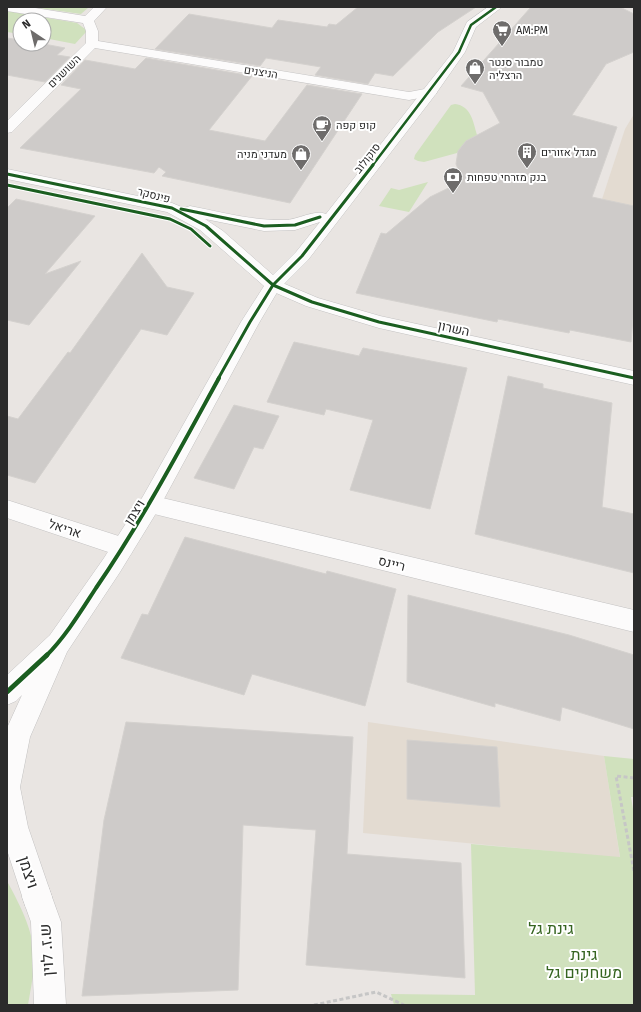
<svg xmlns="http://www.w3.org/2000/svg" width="641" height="1012" viewBox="0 0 641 1012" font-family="'Fira Sans',Heebo,sans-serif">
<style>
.education{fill:#e3dbd1}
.green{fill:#d0e1bd}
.building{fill:#cecbc9;stroke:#d4d1ce}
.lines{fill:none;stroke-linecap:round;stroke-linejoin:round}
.street-casing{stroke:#c3c2c2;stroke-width:1}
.secondary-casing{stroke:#c3c2c2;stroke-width:1}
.path{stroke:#c6c6c6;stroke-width:3;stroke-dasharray:4 2.5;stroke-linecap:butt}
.street{fill:#fcfbfb;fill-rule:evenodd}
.secondary{fill:#fcfbfb;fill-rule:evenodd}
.cycleway-far3-casing{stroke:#fff;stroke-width:4}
.cycleway-far2-casing{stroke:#fff;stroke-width:5}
.cycleway-far1-casing{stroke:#fff;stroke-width:6}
.cycleway-casing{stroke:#fff;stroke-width:8}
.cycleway-far3{stroke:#1b5e20;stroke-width:2.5}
.cycleway-far2{stroke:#1b5e20;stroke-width:3}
.cycleway-far1{stroke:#1b5e20;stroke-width:4}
.cycleway{stroke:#1b5e20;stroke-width:5}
.labels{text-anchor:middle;stroke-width:4;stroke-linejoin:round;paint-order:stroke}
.far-poi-label{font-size:11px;fill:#2b2b2b;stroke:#fff;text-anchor:start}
.far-street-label{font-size:11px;fill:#2b2b2b;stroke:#fff}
.street-label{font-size:13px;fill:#2b2b2b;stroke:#fff}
.near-street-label{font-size:16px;fill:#2b2b2b;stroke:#fff}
.near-park-label{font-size:16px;fill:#356420;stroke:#fff}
</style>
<rect width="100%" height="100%" fill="#e9e5e2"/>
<g class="education">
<polygon points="634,114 634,261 585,251 625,129"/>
<polygon points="368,722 604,756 620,858 363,833"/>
</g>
<g class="green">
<polygon points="32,7 89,7 81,14"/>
<polygon points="7,11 77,23 85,29 86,32 75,44 44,38 44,20 20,20 20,34 7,32"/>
<path d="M455 104C471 106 473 121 477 135L466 141 457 153 424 162 418 161 414 159 415 155 451 105Z"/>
<polygon points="428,182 409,212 379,206 391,188 399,190"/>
<polygon points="604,756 634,759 634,797 631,797 634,815 634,1005 394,1005 391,994 475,995 471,844 620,857"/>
<path d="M7 881C21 907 36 935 34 965 33 979 30 992 28 1005H7Z"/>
</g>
<g class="building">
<polygon points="358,7 476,7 438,32 393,76 375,73 368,84 315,75 321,67 266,58 260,66 155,49 189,14 272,28 278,20 327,27 329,24 336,25"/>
<polygon points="531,7 620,7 634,14 634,52 606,64 572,115 617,127 592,197 634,206 634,307 631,342 570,330 569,333 498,319 497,322 356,293 381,233 386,234 430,197 463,181 456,164 458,151 466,141 500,123 483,92 461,86"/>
<polygon points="7,38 20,40 20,44 44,44 65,48 57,55 70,57 45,82 7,75"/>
<polygon points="146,58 252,76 209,130 265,141 307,85 362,94 290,203 162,176 166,172 159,167 154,173 20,148 81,89 61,85 85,60 135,69"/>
<polygon points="16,199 95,216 45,274 81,261 29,325 7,320 7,208"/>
<polygon points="142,253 167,287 194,293 167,335 141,329 35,483 7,475 7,416 18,419 68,352 70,353"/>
<polygon points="294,342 359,356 363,348 467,368 430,509 350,490 373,420 326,409 324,415 267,402"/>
<polygon points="508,376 543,384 543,388 612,403 602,507 634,514 634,573 475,534"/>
<polygon points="234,405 279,416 263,449 254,447 234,489 194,478"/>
<polygon points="185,537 326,574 327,571 396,589 365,706 252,674 244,695 121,658 142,614 148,615"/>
<polygon points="408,595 569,635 634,655 634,729 562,707 560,721 495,703 495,707 407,682"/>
<polygon points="126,722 353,737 347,854 461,863 465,978 306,965 316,830 243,825 238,990 82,996 104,820"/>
<polygon points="407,740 497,747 500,807 407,799"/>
</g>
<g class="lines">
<defs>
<g id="street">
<polygon points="7,7 29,7 85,16 94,7 107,7 94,21 98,31 98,41 409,92 430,88 435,89 437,92 435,95 409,100 95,48 12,132 7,133 7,121 86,43 86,31 83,23 7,11"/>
<polygon points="273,279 318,298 380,316 634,371 634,385 379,328 306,306 267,289 264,285 267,281"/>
<polygon points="150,495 634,610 634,632 150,513 142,510 139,504 142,498"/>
<polygon points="7,500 131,540 134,547 131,554 123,557 7,518"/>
<polygon points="37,882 48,886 61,922 66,1005 34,1005 31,922 22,897 26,886"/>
</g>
<path id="secondary" d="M488 7H502L476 27 465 52 435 95 308 260 279 289 259 323 158 510 120 572 67 652 30 737 20 787 28 827 52 897 48 908 37 912 26 908 7 850V728L22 695 16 701 7 705V675L50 635 104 558 142 498 241 322 264 286 200 230 167 212 7 179V169L172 203 184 208 190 206C221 212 253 221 285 220 297 220 315 209 326 214L453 52 467 22ZM205 219 264 231 295 230 320 222 296 252 273 275 223 231Z"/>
</defs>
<use href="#street" class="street-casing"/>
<use href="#secondary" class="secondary-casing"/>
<g class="path">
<polyline points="634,778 616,776 634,871"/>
<polyline points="314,1005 376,992 404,1005"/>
</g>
<use href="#street" class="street"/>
<use href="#secondary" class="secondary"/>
<defs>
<polyline id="cycleway-far3" points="372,166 459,52 471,25 496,7"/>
<g id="cycleway-far2">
<polyline points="7,174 172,208 206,226 273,285 312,302 379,322 634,378"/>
<polyline points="7,185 170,219 191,229 210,246"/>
<polyline points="181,209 264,226 295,225 320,217"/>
<polyline points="218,379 250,322 273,285 302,256 373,165"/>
</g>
<path id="cycleway-far1" d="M46 656C66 636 81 611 96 588 142 521 180 449 219 378"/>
<polyline id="cycleway" points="7,692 47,655"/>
</defs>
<use href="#cycleway-far3" class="cycleway-far3-casing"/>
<use href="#cycleway-far2" class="cycleway-far2-casing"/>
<use href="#cycleway-far1" class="cycleway-far1-casing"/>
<use href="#cycleway" class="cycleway-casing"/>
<use href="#cycleway-far3" class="cycleway-far3"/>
<use href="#cycleway-far2" class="cycleway-far2"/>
<use href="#cycleway-far1" class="cycleway-far1"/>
<use href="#cycleway" class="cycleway"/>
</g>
<defs>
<symbol id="supermarket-pin" viewBox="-11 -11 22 30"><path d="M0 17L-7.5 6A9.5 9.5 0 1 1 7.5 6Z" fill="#6e6c6b" stroke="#fff"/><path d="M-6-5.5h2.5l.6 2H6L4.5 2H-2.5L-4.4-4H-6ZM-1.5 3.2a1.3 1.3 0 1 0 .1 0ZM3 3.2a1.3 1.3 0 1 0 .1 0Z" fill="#fff"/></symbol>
<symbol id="shop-pin" viewBox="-11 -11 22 30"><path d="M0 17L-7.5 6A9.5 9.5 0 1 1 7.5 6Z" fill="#6e6c6b" stroke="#fff"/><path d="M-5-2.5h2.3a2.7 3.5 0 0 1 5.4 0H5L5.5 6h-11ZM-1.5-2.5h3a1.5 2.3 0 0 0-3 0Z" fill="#fff"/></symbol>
<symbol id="cafe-pin" viewBox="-11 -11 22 30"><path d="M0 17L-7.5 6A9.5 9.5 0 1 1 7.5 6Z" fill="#6e6c6b" stroke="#fff"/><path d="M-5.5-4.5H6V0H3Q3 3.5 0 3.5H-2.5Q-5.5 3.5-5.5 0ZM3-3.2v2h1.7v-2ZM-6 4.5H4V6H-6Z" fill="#fff"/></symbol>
<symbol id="building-pin" viewBox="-11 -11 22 30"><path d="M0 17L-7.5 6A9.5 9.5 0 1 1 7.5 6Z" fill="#6e6c6b" stroke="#fff"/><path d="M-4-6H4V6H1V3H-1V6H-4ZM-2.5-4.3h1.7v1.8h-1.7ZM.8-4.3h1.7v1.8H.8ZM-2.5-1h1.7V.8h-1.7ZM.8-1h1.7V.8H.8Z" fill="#fff"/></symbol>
<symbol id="bank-pin" viewBox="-11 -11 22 30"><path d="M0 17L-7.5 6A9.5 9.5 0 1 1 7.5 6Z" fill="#6e6c6b" stroke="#fff"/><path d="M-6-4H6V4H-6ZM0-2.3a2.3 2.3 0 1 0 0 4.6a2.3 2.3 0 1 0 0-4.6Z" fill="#fff"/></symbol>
</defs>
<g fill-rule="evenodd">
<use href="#supermarket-pin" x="491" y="19" width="22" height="30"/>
<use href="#shop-pin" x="464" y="57" width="22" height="30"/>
<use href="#cafe-pin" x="311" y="114" width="22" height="30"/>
<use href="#building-pin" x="516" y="141" width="22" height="30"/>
<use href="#shop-pin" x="290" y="143" width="22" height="30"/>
<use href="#bank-pin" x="442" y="166" width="22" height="30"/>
</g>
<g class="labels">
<g class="far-poi-label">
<text x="516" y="34">AM:PM</text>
<text x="489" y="66">טמבור סנטר<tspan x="489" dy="13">הרצליה</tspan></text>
<text x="336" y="129">קופ קפה</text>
<text x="541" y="156">מגדל אזורים</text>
<text x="287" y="158" text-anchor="end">מעדני מניה</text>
<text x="467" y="181">בנק מזרחי טפחות</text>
</g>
<g class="far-street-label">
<text transform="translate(64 71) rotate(-45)" y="4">השושנים</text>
<text transform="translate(261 72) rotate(9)" y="4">הניצנים</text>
<text transform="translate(367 158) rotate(-52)" y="4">סוקולוב</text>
<text transform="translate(154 195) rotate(14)" y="4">פינסקר</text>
</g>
<g class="street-label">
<text transform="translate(454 328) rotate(12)" y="5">השרון</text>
<text transform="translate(134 512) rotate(-58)" y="5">ויצמן</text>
<text transform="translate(65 528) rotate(18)" y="5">אריאל</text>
<text transform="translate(392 563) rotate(14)" y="5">ריינס</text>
</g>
<g class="near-street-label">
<text transform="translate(29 872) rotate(72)" y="6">ויצמן</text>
<text transform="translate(46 950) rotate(-94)" y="6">ש.ז. לוין</text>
</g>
<g class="near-park-label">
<text x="551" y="934">גינת גל</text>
<text x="584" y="960">גינת<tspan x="584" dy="18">משחקים גל</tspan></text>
</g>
</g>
<rect width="641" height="1012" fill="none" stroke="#2b2b2b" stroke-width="16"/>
<g transform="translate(32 32) rotate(325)"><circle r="19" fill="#ffffff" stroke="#aaaaaa"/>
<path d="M0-3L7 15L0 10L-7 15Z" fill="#6e6c6b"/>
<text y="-6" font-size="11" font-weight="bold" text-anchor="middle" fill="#2b2b2b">N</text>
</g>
</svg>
